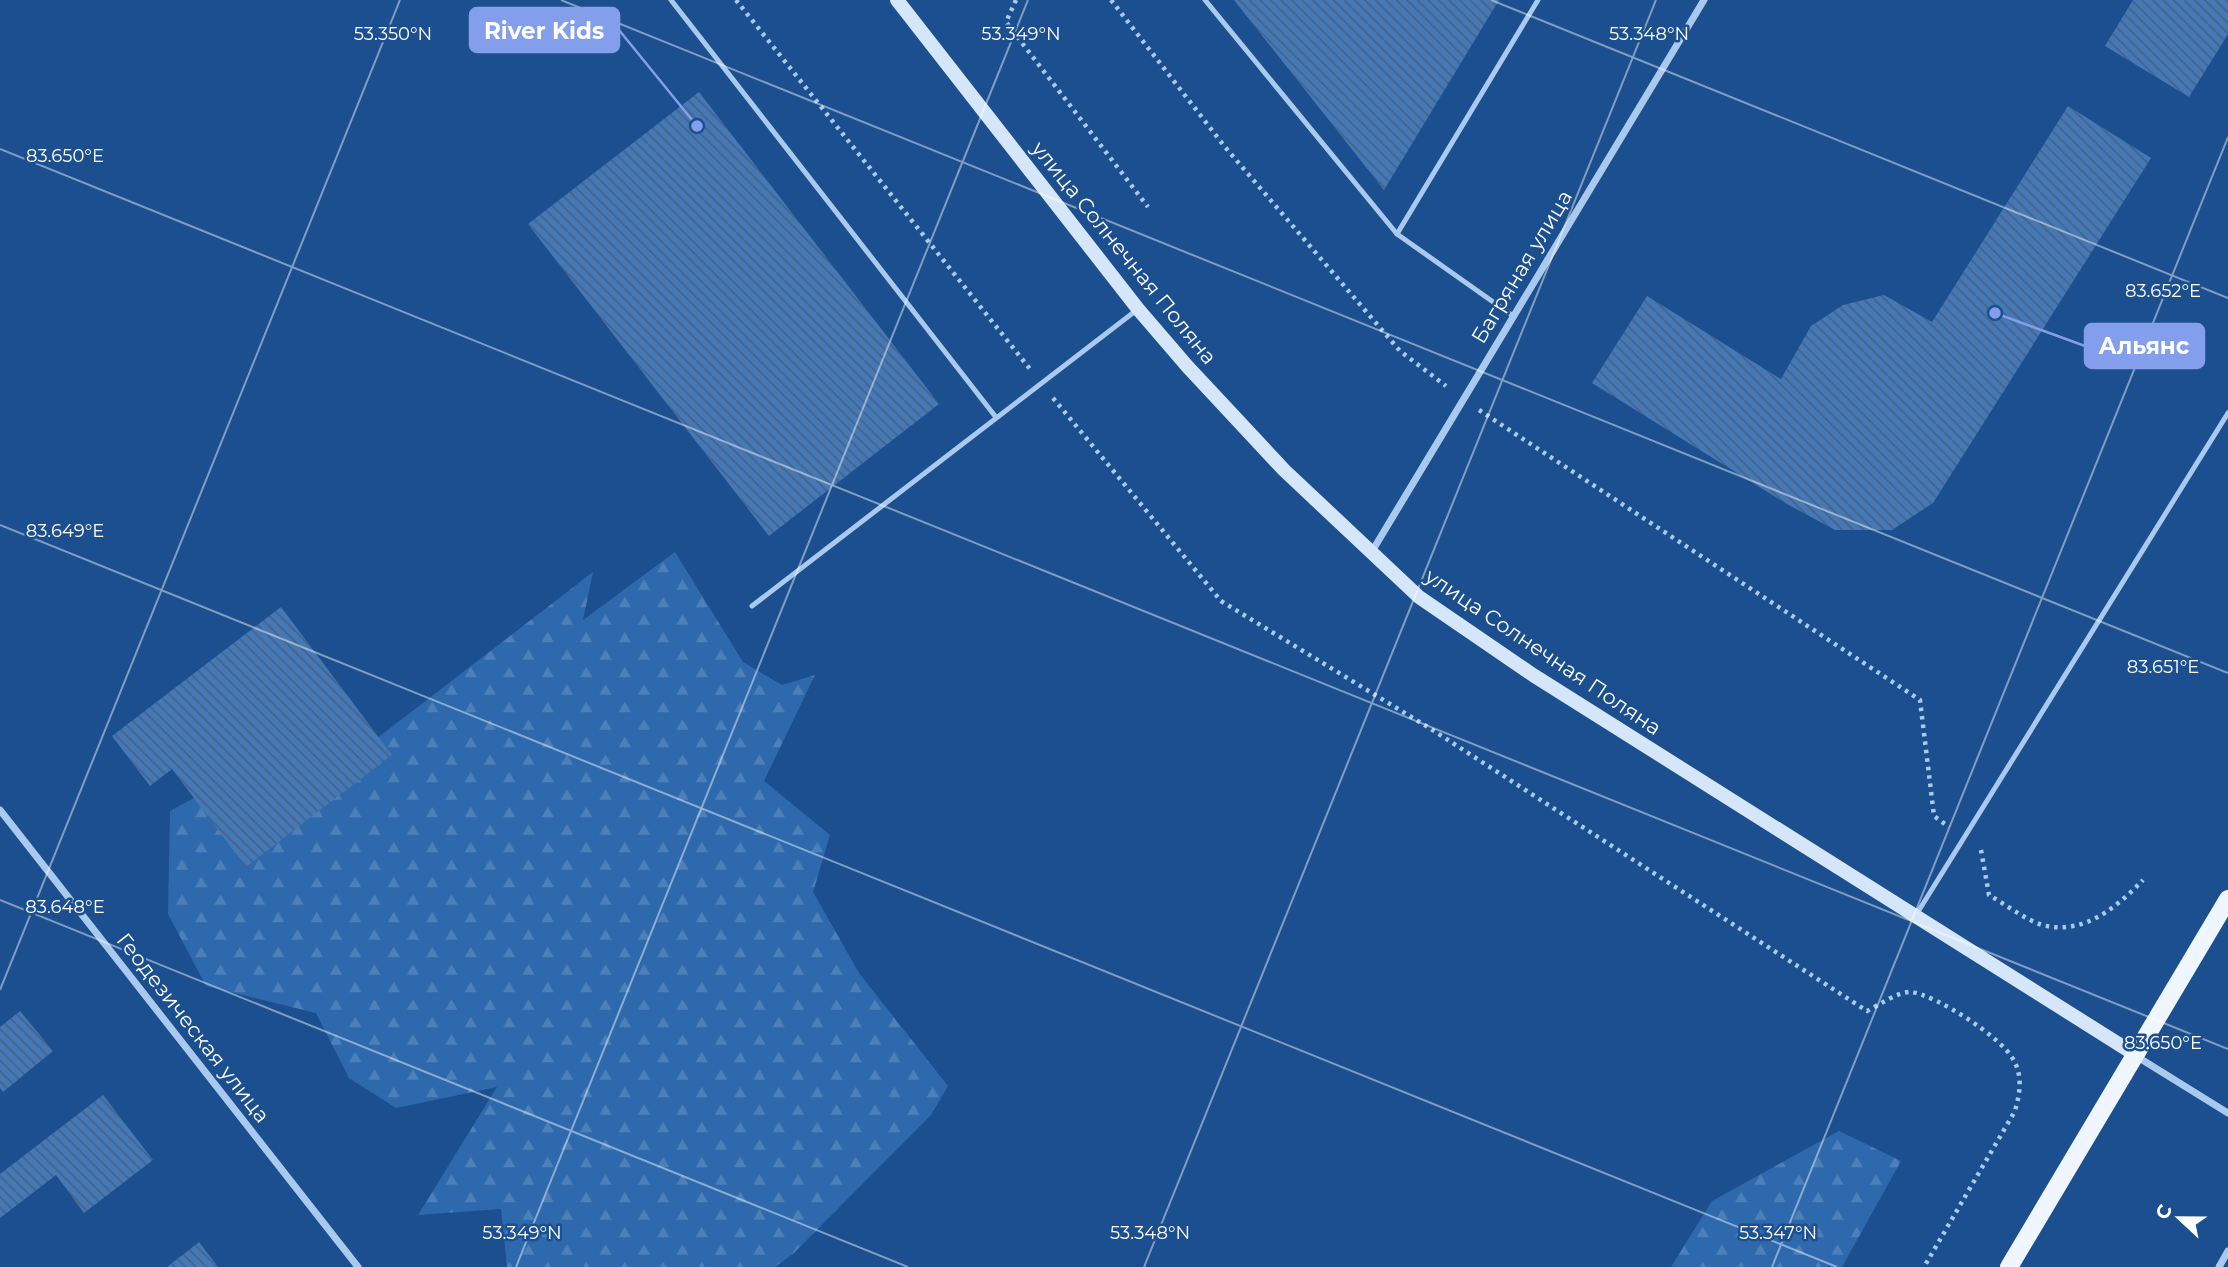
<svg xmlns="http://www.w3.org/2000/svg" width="2228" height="1267" viewBox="0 0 2228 1267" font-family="Montserrat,sans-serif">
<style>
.forest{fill:url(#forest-firs)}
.building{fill:url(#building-back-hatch)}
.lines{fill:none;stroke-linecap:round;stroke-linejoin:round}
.path{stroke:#a9c9ee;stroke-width:4.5;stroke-dasharray:3.5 5;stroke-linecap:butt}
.lane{stroke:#a9c9ee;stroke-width:5}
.street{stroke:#a9c9ee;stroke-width:7}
.secondary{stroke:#d6e6fa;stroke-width:14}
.primary{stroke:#f0f6ff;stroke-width:18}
.ticks{fill:none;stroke:#fff;stroke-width:2;stroke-opacity:0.45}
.labels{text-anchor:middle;stroke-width:5;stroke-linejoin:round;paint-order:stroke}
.street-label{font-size:21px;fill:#fff;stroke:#1b4f8f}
.ticks-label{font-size:18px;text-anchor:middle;fill:#fff;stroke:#1b4f8f;stroke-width:5;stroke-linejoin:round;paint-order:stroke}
.leader{fill:none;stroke:#839eea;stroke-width:2.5}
.callout-dot{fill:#839eea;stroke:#1b4f8f;stroke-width:2.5}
.callout{fill:#839eea;stroke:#839eea;stroke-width:2.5}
.callout-label{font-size:23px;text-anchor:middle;font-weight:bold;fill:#fff}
</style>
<defs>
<pattern id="forest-firs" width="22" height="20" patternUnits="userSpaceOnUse" patternTransform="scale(1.75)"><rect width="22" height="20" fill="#2e69ad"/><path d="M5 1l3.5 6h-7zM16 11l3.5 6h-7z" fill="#4d80b9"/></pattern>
<pattern id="building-back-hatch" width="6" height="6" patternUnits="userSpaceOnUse" patternTransform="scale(1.75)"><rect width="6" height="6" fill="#4478b7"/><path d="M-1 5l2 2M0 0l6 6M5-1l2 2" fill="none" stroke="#486282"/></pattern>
</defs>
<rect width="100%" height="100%" fill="#1b4f8f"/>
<g class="forest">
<polygon points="675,552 743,662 782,685 815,675 764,781 830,835 813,892 859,973 948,1086 931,1115 793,1254 775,1267 507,1267 501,1209 418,1215 497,1087 396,1108 349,1078 316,1013 206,986 168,914 170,811 260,762 376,739 593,572 583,620"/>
<polygon points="1839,1131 1901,1161 1842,1267 1671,1267 1712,1201"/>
</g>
<g class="building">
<polygon points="1234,0 1499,0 1384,190"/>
<polygon points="2133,0 2228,0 2228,34 2189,97 2105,46"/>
<polygon points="699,92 939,404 769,536 528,224"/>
<polygon points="2068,106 2151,158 1933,503 1892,530 1835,530 1787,504 1592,383 1647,296 1781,379 1811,326 1843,305 1884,295 1932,322"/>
<polygon points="281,607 392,755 246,867 172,769 150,786 112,736"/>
<polygon points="20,1011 53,1051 3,1092 0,1088 0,1027"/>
<polygon points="103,1095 153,1160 84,1213 56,1175 0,1218 0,1174"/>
<polygon points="199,1242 218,1267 167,1267"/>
</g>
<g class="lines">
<g class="path">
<polyline points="736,0 1030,369"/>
<polyline points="1016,0 1006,22 1148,207"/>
<polyline points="1111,0 1225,147 1400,351 1446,386"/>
<path d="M1053 398 1221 601 1431 729 1867 1011C1879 1005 1899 991 1911 992 1936 995 2001 1037 2013 1059 2023 1076 2020 1093 2015 1111L1924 1267"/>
<polyline points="1479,410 1920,700 1934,816 1949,827"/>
<path d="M1981 850 1989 895C2005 904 2024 919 2042 925 2083 936 2117 907 2143 880"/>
</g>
<g class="lane">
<polyline points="671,0 995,416"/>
<polyline points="1205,0 1397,234 1513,316"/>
<polyline points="1397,234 1538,0"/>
<polyline points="752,606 1138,309"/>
<polyline points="1916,915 2228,413"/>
</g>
<g class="street">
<polyline points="1371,553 1704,0"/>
<polyline points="0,810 358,1267"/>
<polyline points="2136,1056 2228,1113"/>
<polyline points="2219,1267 2228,1251"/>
</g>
<polyline class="secondary" points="897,0 1138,309 1187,366 1284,470 1419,597 1533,675 2136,1055"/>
<polyline class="primary" points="2009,1267 2228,899"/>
</g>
<path class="ticks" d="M561 0 2228 673M1491 0 2228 298M0 149 2228 1049M0 525 1837 1267M0 900 908 1267M0 990 400 0M516 1267 1028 0M1144 1267 1656 0M1772 1267 2228 137"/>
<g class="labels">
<g class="street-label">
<text transform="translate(1124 253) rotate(51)" y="7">улица Солнечная Поляна</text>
<text transform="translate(1522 267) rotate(-59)" y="7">Багряная улица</text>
<text transform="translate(1543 652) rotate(34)" y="7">улица Солнечная Поляна</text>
<text transform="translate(193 1028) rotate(52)" y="7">Геодезическая улица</text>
</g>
</g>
<g class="ticks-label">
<text x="393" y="40">53.350°N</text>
<text x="1021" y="40">53.349°N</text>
<text x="1649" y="40">53.348°N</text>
<text x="65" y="162">83.650°E</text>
<text x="2163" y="297">83.652°E</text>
<text x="65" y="537">83.649°E</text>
<text x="2163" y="673">83.651°E</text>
<text x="65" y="913">83.648°E</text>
<text x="2163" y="1049">83.650°E</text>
<text x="522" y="1239">53.349°N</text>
<text x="1150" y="1239">53.348°N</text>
<text x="1778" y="1239">53.347°N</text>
</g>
<path class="leader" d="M697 126L619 30M1995 313L2085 346"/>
<g class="callout-dot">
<circle cx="697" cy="126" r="7"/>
<circle cx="1995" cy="313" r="7"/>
</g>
<g class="callout">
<rect x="470" y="8" width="149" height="44" rx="7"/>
<rect x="2085" y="324" width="119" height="44" rx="7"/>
</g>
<g class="callout-label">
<text x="544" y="39">River Kids</text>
<text x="2144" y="354">Альянс</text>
</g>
<g transform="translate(2179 1218) rotate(292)" stroke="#1b4f8f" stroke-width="5" paint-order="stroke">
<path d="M0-5L12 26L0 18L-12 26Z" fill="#ffffff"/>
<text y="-10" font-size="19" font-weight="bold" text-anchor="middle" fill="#ffffff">С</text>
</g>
</svg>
